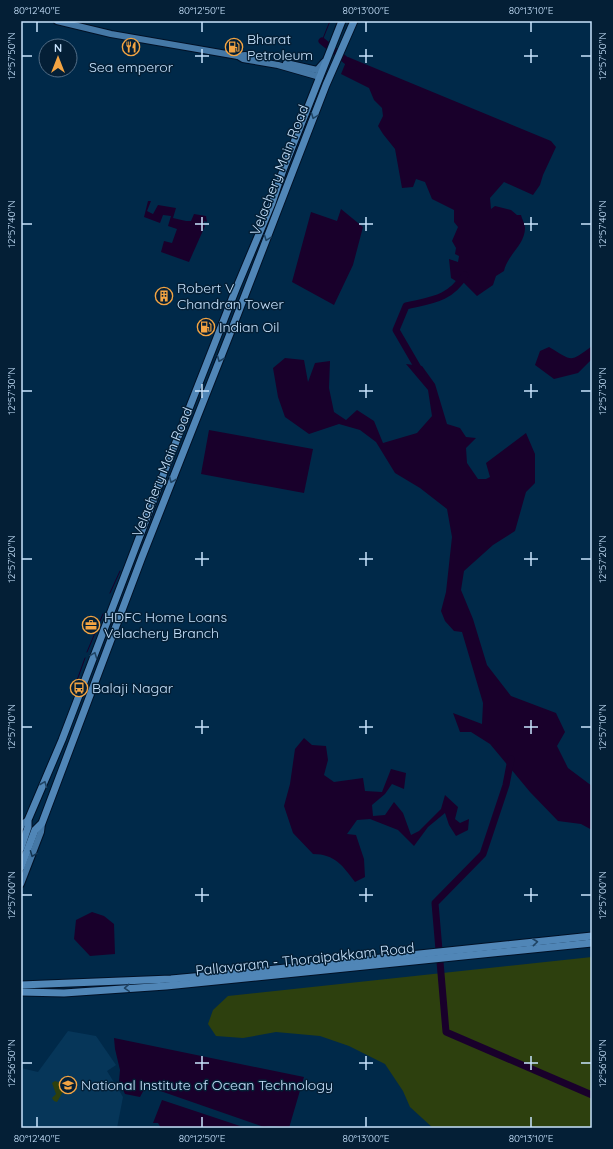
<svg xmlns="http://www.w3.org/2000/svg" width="613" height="1149" viewBox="0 0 613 1149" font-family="Quicksand,sans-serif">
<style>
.built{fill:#063659}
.green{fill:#2d400e}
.water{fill:#19002b}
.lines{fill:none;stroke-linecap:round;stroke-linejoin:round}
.stream{stroke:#19002b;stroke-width:1}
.river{stroke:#19002b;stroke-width:7}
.secondary-casing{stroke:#001126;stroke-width:8}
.primary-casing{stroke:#001126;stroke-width:9}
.secondary{stroke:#4578a6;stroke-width:6}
.primary{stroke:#5086b7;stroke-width:7}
.oneway{stroke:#1f4363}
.oneway2{stroke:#143552}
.ticks{fill:none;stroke:#c8e3fd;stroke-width:1.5}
.labels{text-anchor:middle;stroke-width:3;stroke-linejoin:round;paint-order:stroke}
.poi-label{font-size:14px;fill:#c8e3fd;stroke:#041f36;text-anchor:start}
.street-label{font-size:14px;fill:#c8e3fd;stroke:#041f36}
.neatline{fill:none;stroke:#c8e3fd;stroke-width:1.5}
.ticks-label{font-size:10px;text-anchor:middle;fill:#c8e3fd}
</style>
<rect width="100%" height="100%" fill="#002949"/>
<polygon class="built" points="68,1031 96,1036 116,1065 107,1071 123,1097 117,1128 21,1128 21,1068 38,1072"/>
<g class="green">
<polygon points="592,957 592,1128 433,1128 410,1107 403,1091 385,1064 349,1046 320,1036 276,1032 243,1038 216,1036 208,1024 213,1010 228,996"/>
<polygon points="55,1081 67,1085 57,1102 54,1101 52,1098 56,1094 52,1083"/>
</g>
<g class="water">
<path d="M348 57 551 141 556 147 543 175 540 185 533 195 504 182 490 198 491 209 495 206 511 210 517 215H521C522 219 525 224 525 228 525 245 507 255 504 271L496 276 493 285 477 296 464 283H459L451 278 449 259 458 262 459 256 455 254 456 248 452 241 458 227 454 222V210L432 199 425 182 416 179 413 187 402 188 395 149 383 134 378 126 383 116 382 108 374 100 369 88 341 74Z"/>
<polygon points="148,201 151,201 147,211 153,214 158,205 176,208 173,218 186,221 191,221 194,214 206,216 207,222 204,221 204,225 205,226 189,262 161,252 164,241 172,243 177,229 168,226 171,216 163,215 160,223 144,217"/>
<polygon points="341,209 363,227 353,265 334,305 292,282 311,212 337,221"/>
<path d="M592 346V359L578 373 554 379 535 365 540 351 549 347C573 361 569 363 592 346Z"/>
<polygon points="285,358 304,360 308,382 315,363 330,361 329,388 334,412 346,420 357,410 374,421 383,443 417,433 432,416 428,390 406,364 422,366 435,384 447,424 460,428 466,437 476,438 466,448 467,463 478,479 486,479 490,477 486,463 526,433 535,454 535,483 526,492 515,531 493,545 464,571 461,590 473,619 487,665 511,696 556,713 565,732 557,746 568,768 592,786 592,830 581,824 558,821 530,792 490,744 471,732 460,732 453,713 482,724 483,703 462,632 454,631 445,621 441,611 446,592 452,537 447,509 420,488 395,473 376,442 360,430 339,424 309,434 285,417 278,397 273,368"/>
<polygon points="209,430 313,449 304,493 201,474"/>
<path d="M304 738 312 745 326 746 328 760 324 775 334 782 363 778 365 791 382 792 391 769 406 773 404 789 392 784 385 794 372 805 373 816 385 815 394 802 403 813 411 835 419 831 441 809 445 795 458 807 455 819 460 823 469 819 468 830 456 836 449 825 445 813 428 827 414 846 398 830 370 819 357 820 347 834 356 835 364 859 365 877 355 882C343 866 335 854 313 854L293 833 284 806 290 784 295 749Z"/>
<polygon points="92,912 104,916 114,924 115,954 90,956 74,939 76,920"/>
<path d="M114 1038 304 1077 289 1128C280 1128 273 1125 264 1127L146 1086 140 1097 125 1094 119 1081 120 1070 115 1049Z"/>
<polygon points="162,1100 246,1128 161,1128 158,1123 153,1123"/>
</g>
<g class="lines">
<g class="stream">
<polyline points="322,41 330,21"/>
<polyline points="110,593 120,571"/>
<polyline points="87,652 103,614"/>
<polyline points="75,686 85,658"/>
</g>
<g class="river">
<polyline points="322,41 353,66"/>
<path d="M421 373 396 330 406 306C431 300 449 300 465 275"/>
<polyline points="511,759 506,785 483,854 435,903 446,1032 592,1095"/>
</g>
<defs>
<g id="secondary">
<polyline points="57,21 111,34 238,56 243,59 278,65 320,77"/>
<polyline points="238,56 245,55 263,59"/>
<polyline points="286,63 317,70 324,62"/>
<polyline points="21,827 22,824 28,820"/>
<polyline points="21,884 41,832 42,823"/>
</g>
<g id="primary">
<polyline points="21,848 28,827 28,820 62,740 165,470 236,289 272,203 283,170 342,21"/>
<polyline points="21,867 35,830 42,823 142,557 235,321 326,85 354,21"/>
<polyline points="21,985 171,979 248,972 592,936"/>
<polyline points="21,992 64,993 166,986 592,943"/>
</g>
</defs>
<use href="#secondary" class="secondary-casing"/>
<use href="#primary" class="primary-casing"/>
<use href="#secondary" class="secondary"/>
<use href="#primary" class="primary"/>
</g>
<defs><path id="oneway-chevron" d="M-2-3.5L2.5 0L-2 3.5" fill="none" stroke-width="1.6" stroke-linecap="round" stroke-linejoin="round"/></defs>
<g class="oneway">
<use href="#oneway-chevron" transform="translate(314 116) rotate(111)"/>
<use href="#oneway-chevron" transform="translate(267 238) rotate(111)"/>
<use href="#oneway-chevron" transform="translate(220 359) rotate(112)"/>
<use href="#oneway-chevron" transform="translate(172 480) rotate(112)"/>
<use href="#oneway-chevron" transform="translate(94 655) rotate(-69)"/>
<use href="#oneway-chevron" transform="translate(44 784) rotate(-68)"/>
<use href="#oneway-chevron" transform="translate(535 942) rotate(-6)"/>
<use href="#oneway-chevron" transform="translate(127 988) rotate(176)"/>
</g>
<use class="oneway2" href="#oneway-chevron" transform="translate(33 854) rotate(111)"/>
<path class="ticks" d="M37 22V32M202 22V32M366 22V32M531 22V32M202 49V63M366 49V63M531 49V63M22 56H32M195 56H209M359 56H373M524 56H538M581 56H591M202 217V231M366 217V231M531 217V231M22 224H32M195 224H209M359 224H373M524 224H538M581 224H591M202 384V398M366 384V398M531 384V398M22 391H32M195 391H209M359 391H373M524 391H538M581 391H591M202 552V566M366 552V566M531 552V566M22 559H32M195 559H209M359 559H373M524 559H538M581 559H591M202 720V734M366 720V734M531 720V734M22 727H32M195 727H209M359 727H373M524 727H538M581 727H591M202 888V902M366 888V902M531 888V902M22 895H32M195 895H209M359 895H373M524 895H538M581 895H591M202 1056V1070M366 1056V1070M531 1056V1070M22 1063H32M195 1063H209M359 1063H373M524 1063H538M581 1063H591M37 1117V1127M202 1117V1127M366 1117V1127M531 1117V1127"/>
<defs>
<symbol id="restaurant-ring" viewBox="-11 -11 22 22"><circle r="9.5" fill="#041f36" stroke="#f3a443" stroke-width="1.5"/><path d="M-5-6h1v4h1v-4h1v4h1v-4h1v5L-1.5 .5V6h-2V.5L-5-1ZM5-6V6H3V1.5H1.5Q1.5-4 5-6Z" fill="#f3a443"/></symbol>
<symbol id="fuel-ring" viewBox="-11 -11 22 22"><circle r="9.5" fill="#041f36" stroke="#f3a443" stroke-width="1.5"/><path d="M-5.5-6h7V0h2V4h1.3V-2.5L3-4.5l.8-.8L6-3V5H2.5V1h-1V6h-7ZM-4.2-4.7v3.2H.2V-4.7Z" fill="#f3a443"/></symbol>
<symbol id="building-ring" viewBox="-11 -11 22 22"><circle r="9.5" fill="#041f36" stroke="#f3a443" stroke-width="1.5"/><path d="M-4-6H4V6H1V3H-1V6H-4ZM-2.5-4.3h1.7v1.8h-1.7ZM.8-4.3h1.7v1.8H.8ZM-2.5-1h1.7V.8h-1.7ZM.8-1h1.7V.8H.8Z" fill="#f3a443"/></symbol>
<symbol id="office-ring" viewBox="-11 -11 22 22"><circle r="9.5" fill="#041f36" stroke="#f3a443" stroke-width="1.5"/><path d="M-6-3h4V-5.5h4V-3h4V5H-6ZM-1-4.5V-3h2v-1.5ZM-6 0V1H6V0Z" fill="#f3a443"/></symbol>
<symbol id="bus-ring" viewBox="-11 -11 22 22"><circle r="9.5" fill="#041f36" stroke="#f3a443" stroke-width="1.5"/><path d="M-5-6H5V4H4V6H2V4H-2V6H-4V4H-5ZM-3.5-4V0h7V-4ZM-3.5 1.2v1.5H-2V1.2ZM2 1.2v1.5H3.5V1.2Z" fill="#f3a443"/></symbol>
<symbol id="university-ring" viewBox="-11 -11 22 22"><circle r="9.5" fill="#041f36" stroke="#f3a443" stroke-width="1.5"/><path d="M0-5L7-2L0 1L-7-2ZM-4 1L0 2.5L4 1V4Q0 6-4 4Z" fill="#f3a443"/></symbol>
</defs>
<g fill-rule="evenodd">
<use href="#restaurant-ring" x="121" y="37" width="20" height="20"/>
<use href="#fuel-ring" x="224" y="37" width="20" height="20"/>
<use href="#building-ring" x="154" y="286" width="20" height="20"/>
<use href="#fuel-ring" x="196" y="317" width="20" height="20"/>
<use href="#office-ring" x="81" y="615" width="20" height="20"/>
<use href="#bus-ring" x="69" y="678" width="20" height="20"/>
<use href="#university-ring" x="58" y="1075" width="20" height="20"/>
</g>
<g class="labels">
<g class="poi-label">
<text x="247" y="44">Bharat<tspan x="247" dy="16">Petroleum</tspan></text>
<text x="131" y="72" text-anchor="middle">Sea emperor</text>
<text x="177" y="293">Robert V<tspan x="177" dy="16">Chandran Tower</tspan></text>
<text x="219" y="332">Indian Oil</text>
<text x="104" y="622">HDFC Home Loans<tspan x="104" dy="16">Velachery Branch</tspan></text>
<text x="92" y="693">Balaji Nagar</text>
<text x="81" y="1090">National Institute of Ocean Technology</text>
</g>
<g class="street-label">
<text transform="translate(279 170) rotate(-69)" y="5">Velachery Main Road</text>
<text transform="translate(162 472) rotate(-68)" y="5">Velachery Main Road</text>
<text transform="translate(305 959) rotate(-6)" y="5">Pallavaram - Thoraipakkam Road</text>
</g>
</g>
<rect width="613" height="1149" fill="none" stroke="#041f36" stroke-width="44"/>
<g transform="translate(58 58)"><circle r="19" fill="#041f36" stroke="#526d86"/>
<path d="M0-3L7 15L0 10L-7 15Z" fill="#f3a443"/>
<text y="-6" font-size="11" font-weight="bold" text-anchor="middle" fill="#c8e3fd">N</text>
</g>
<rect x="22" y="22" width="569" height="1105" class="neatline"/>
<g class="ticks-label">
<text x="37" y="14">80°12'40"E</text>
<text x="202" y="14">80°12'50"E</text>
<text x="366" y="14">80°13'00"E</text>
<text x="531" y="14">80°13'10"E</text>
<text transform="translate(11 56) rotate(-90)" y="4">12°57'50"N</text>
<text transform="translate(602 56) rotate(-90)" y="4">12°57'50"N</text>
<text transform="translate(11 224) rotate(-90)" y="4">12°57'40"N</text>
<text transform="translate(602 224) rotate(-90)" y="4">12°57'40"N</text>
<text transform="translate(11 391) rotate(-90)" y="4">12°57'30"N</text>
<text transform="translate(602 391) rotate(-90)" y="4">12°57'30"N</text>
<text transform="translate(11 559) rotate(-90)" y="4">12°57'20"N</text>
<text transform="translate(602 559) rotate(-90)" y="4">12°57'20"N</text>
<text transform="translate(11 727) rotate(-90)" y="4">12°57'10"N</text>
<text transform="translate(602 727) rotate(-90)" y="4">12°57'10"N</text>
<text transform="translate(11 895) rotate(-90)" y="4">12°57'00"N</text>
<text transform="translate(602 895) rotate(-90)" y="4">12°57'00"N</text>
<text transform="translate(11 1063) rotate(-90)" y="4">12°56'50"N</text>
<text transform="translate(602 1063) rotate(-90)" y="4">12°56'50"N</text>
<text x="37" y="1142">80°12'40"E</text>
<text x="202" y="1142">80°12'50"E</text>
<text x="366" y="1142">80°13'00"E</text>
<text x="531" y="1142">80°13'10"E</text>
</g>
</svg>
